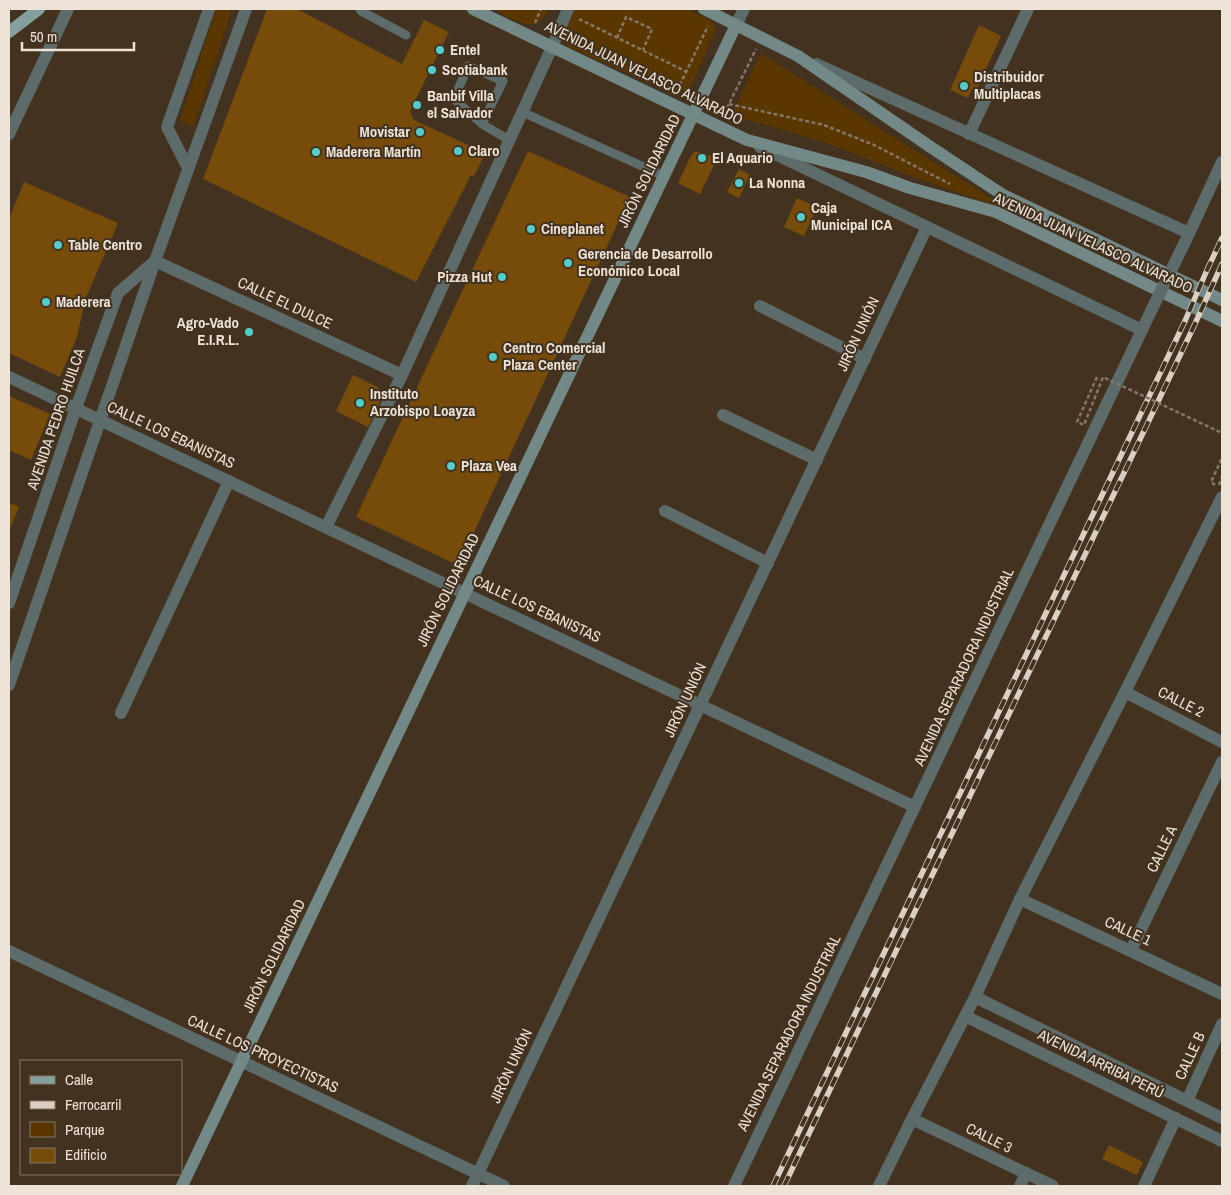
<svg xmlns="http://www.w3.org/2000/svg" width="1231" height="1195" viewBox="0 0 1231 1195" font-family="'Archivo Narrow',sans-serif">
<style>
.green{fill:#5b3700}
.building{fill:#774c0b}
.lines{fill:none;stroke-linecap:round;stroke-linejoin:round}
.path{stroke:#857767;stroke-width:2.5;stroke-dasharray:4 2.5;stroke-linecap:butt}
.lane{stroke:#5d6b6a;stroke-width:9}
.street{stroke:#5d6b6a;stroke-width:12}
.secondary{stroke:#738987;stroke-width:12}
.primary{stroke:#83a09e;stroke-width:12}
.rail-casing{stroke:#dacfc3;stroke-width:5.5}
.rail{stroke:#42321f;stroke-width:4;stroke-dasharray:11;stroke-linecap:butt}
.path-bridge{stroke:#857767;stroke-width:2.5;stroke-dasharray:4 2.5;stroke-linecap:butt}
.street-bridge{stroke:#5d6b6a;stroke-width:12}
.poi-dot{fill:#53cdc9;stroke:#42321f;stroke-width:2}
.labels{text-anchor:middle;stroke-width:4;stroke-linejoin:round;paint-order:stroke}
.poi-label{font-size:15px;font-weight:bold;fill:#ede3d7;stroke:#42321f;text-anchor:start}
.street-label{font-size:15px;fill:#ede3d7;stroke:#42321f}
</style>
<rect width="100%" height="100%" fill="#42321f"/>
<g class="green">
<polygon points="216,9 232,9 194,126 180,121"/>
<path d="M493 9H549C547 12 546 17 543 19 530 33 506 15 493 9Z"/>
<polygon points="574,9 686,9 713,22 716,30 689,91 677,96 569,47 562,37"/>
<polygon points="761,53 933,162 1012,211 919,179 824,142 731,115"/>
</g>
<g class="building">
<polygon points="267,9 297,9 402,64 424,20 449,32 410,111 414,120 477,149 475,153 483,158 474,176 471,175 416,282 203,179"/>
<polygon points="979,25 1001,36 976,91 972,89 968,98 950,90"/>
<polygon points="528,151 630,197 462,558 453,563 356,517"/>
<polygon points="694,152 702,152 717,159 700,194 678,183 691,156"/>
<polygon points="739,169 750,175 739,198 727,192"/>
<polygon points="24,182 118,223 85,300 77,337 60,377 9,353 9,219"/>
<polygon points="797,198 817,207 804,236 784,227"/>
<polygon points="353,375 378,387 383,396 368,427 336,411"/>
<polygon points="9,396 50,414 31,460 9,450"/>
<polygon points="9,503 19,507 9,531"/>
<polygon points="1109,1145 1143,1162 1137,1175 1102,1159"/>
</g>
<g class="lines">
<g class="path">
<polyline points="579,19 687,72"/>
<polyline points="535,23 541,9"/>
<polyline points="617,38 626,17 652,29 643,50"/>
<polyline points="677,91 708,26"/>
<polyline points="729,104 824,125 874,145 950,184"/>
<polyline points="724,114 756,49"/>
<polyline points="1215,485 1211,482 1222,458"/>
<polyline points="1219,485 1222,477"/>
</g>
<g class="lane">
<polyline points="360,9 361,11 406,35"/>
<polyline points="522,112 664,176"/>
<polyline points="482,124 503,81 468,66 454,99 482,124 509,140"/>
</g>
<g class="street">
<polyline points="736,25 744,9"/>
<polyline points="816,64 1189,233"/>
<polyline points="9,134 68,9"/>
<polyline points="969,134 1028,9"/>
<polyline points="760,147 1142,330"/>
<polyline points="188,168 167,127 209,9"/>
<polyline points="1186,240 1222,162"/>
<polyline points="760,306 865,359"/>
<polyline points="9,377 915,807"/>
<polyline points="723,415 817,460"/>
<polyline points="665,511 768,563"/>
<polyline points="326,527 402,375 552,47 568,9"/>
<polyline points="9,603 76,408 118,293 155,261 402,375"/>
<polyline points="9,685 155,261 246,9"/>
<polyline points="1125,692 1222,742"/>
<polyline points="121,713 229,481"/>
<polyline points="1020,899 1222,994"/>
<polyline points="1131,950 1222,762"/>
<polyline points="9,951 504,1186"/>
<polyline points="975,997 1222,1118"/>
<polyline points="965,1016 1222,1141"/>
<polyline points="1187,1101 1222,1024"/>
<polyline points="912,1119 1053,1186"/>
<polyline points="472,1186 927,227"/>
<polyline points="734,1186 1152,309"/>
<polyline points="879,1186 912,1119 975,997 1020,899 1125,692 1222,497"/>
<polyline points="1020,1186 1026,1173"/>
<polyline points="1144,1186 1176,1118"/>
</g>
<g class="secondary">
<polyline points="473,9 747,140 866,172 910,188 996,212 1222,321"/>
<polyline points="704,9 798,56 932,148 1003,195 1222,300"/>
<polyline points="182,1186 736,25"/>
</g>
<polyline class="primary" points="9,32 39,9"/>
<defs>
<g id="rail">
<polyline points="773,1186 1185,321 1207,270 1222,238"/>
<polyline points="784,1186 1194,326 1222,264"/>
</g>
</defs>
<use href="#rail" class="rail-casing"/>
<use href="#rail" class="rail"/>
<polyline class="path-bridge" points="1097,377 1077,422 1084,425 1103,377 1222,433"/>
<polyline class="street-bridge" points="1152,309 1185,242"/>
</g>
<g class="poi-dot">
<circle cx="440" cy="50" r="5"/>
<circle cx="432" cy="70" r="5"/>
<circle cx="964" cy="86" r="5"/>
<circle cx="417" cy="105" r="5"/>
<circle cx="420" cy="132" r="5"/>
<circle cx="458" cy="151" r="5"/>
<circle cx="316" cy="152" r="5"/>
<circle cx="702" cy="158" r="5"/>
<circle cx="739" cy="183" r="5"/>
<circle cx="801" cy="217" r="5"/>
<circle cx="531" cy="229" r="5"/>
<circle cx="58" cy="245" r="5"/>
<circle cx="568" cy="263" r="5"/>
<circle cx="502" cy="277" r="5"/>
<circle cx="46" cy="302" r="5"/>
<circle cx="249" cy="332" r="5"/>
<circle cx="493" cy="357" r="5"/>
<circle cx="360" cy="403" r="5"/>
<circle cx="451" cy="466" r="5"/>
</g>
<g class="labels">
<g class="poi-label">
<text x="450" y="55">Entel</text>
<text x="442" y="75">Scotiabank</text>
<text x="974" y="82">Distribuidor<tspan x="974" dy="17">Multiplacas</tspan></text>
<text x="427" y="101">Banbif Villa<tspan x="427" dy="17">el Salvador</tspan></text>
<text x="410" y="137" text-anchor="end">Movistar</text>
<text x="468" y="156">Claro</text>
<text x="326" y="157">Maderera Martín</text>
<text x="712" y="163">El Aquario</text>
<text x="749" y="188">La Nonna</text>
<text x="811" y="213">Caja<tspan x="811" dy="17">Municipal ICA</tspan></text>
<text x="541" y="234">Cineplanet</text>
<text x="68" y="250">Table Centro</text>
<text x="578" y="259">Gerencia de Desarrollo<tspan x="578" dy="17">Económico Local</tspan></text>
<text x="492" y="282" text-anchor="end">Pizza Hut</text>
<text x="56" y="307">Maderera</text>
<text x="239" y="328" text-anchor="end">Agro-Vado<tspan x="239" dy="17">E.I.R.L.</tspan></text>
<text x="503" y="353">Centro Comercial<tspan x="503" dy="17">Plaza Center</tspan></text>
<text x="370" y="399">Instituto<tspan x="370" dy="17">Arzobispo Loayza</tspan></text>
<text x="461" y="471">Plaza Vea</text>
</g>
<g class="street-label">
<text transform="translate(644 73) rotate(26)" y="5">AVENIDA JUAN VELASCO ALVARADO</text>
<text transform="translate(649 171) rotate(-64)" y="5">JIRÓN SOLIDARIDAD</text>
<text transform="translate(1093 243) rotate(25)" y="5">AVENIDA JUAN VELASCO ALVARADO</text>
<text transform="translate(285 303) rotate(25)" y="5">CALLE EL DULCE</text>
<text transform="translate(858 334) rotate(-65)" y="5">JIRÓN UNIÓN</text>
<text transform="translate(56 419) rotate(-71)" y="5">AVENIDA PEDRO HUILCA</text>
<text transform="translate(171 435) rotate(25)" y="5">CALLE LOS EBANISTAS</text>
<text transform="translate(448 590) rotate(-64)" y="5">JIRÓN SOLIDARIDAD</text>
<text transform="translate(537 609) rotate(25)" y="5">CALLE LOS EBANISTAS</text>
<text transform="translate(964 667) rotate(-65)" y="5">AVENIDA SEPARADORA INDUSTRIAL</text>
<text transform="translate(685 700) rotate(-65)" y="5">JIRÓN UNIÓN</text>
<text transform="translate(1181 702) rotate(27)" y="5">CALLE 2</text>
<text transform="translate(1162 849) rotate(-64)" y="5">CALLE A</text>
<text transform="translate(1128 931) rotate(25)" y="5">CALLE 1</text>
<text transform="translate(274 956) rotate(-64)" y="5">JIRÓN SOLIDARIDAD</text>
<text transform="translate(789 1033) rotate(-64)" y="5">AVENIDA SEPARADORA INDUSTRIAL</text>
<text transform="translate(263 1054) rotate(25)" y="5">CALLE LOS PROYECTISTAS</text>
<text transform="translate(1190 1056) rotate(-65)" y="5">CALLE B</text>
<text transform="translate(1101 1064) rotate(26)" y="5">AVENIDA ARRIBA PERÚ</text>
<text transform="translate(511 1066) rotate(-65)" y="5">JIRÓN UNIÓN</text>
<text transform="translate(989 1138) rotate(26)" y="5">CALLE 3</text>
</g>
</g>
<rect width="1231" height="1195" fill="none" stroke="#ede3d7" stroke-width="20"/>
<rect x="20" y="1060" width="162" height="115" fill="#42321f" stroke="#867969"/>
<rect x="30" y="1076" width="25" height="8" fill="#83a09e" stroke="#867969"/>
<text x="65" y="1085" font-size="15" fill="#ede3d7">Calle</text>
<rect x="30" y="1101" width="25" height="8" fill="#dacfc3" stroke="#867969"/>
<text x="65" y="1110" font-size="15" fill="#ede3d7">Ferrocarril</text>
<rect x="30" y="1122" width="25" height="15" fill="#5b3700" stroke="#867969"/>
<text x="65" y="1135" font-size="15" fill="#ede3d7">Parque</text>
<rect x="30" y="1148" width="25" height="15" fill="#774c0b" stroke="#867969"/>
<text x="65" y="1160" font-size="15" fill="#ede3d7">Edificio</text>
<path d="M22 42v8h112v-8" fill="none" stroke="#ede3d7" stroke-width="2.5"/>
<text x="30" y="42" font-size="15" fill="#ede3d7" stroke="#42321f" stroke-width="4" paint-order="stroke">50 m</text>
</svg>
